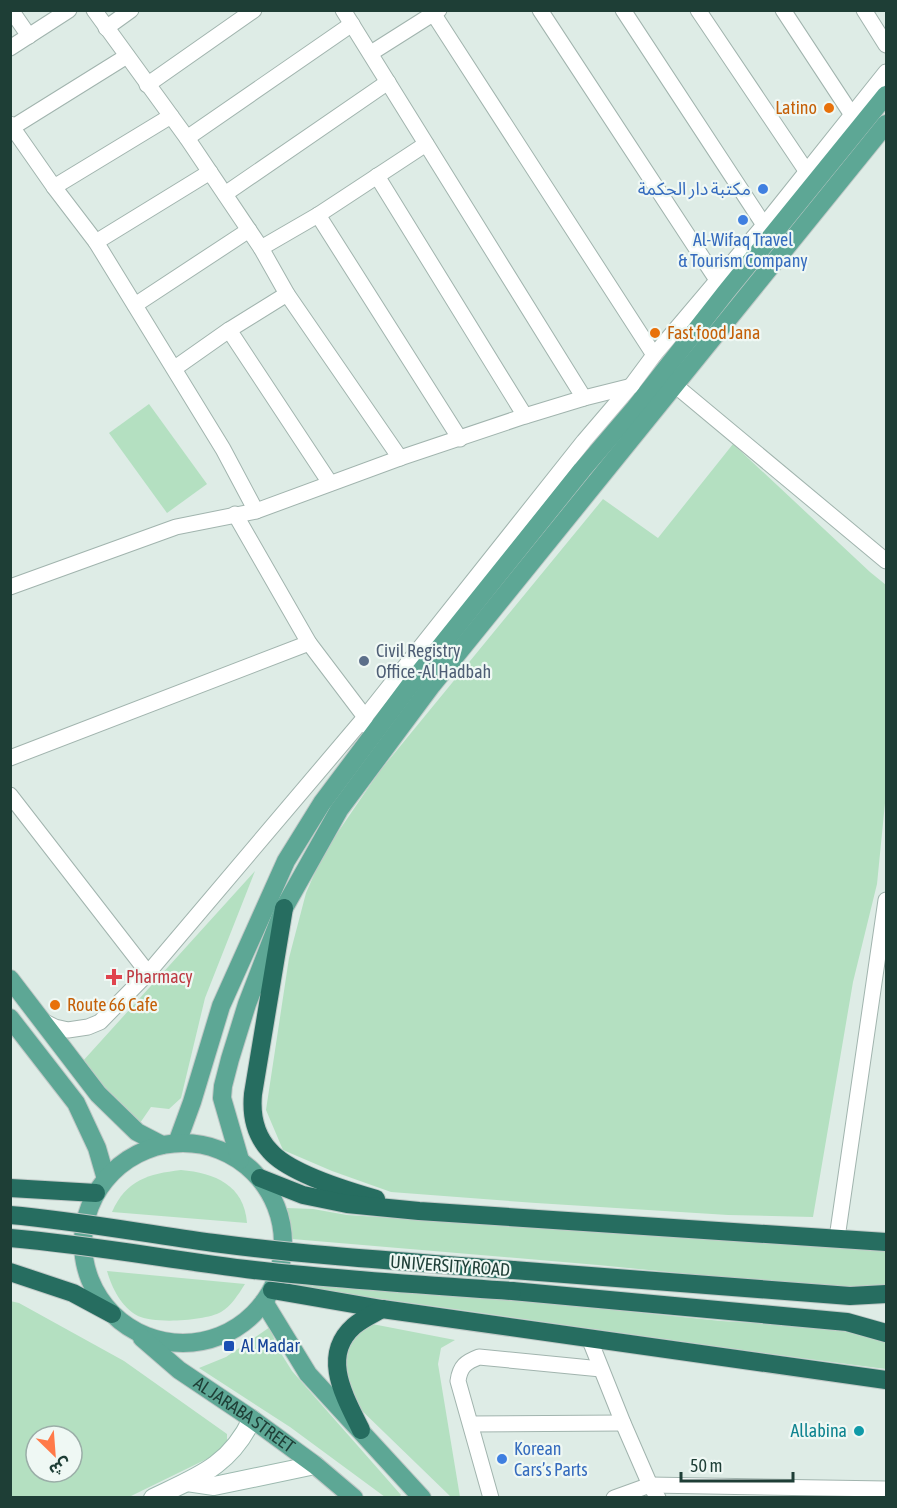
<svg xmlns="http://www.w3.org/2000/svg" width="897" height="1508" viewBox="0 0 897 1508" font-family="'Asap Condensed','Noto Sans Arabic',sans-serif">
<style>
.green{fill:#b4e0c1;fill-rule:evenodd}
.lines{fill:none;stroke-linecap:round;stroke-linejoin:round}
.street-casing{stroke:#a1b4ae;stroke-width:17}
.secondary-casing{stroke:#9cb9af;stroke-width:20}
.primary-casing{stroke:#c0c9c7;stroke-width:20}
.highway-casing{stroke:#c0c9c7;stroke-width:20}
.street{stroke:#fff;stroke-width:15}
.secondary{stroke:#fff;stroke-width:18}
.primary{stroke:#5da795;stroke-width:18}
.highway{stroke:#266d60;stroke-width:18}
.highway-bridge-casing{stroke:#c0c9c7;stroke-width:20;stroke-linecap:butt}
.highway-bridge{stroke:#266d60;stroke-width:18}
.food-dot{fill:#e8710a;stroke:#eff8f4;stroke-width:2}
.shop-dot{fill:#3f7fe0;stroke:#eff8f4;stroke-width:2}
.service-dot{fill:#5c6f8a;stroke:#eff8f4;stroke-width:2}
.health-dot{fill:#e0444e;stroke:#eff8f4;stroke-width:2}
.transit-dot{fill:#1a4fb4;stroke:#eff8f4;stroke-width:2}
.culture-dot{fill:#0f9aa8;stroke:#eff8f4;stroke-width:2}
.labels{text-anchor:middle;stroke-width:4.5;stroke-linejoin:round;paint-order:stroke}
.food-label{font-size:18px;fill:#c56008;stroke:#eff8f4;text-anchor:start}
.shop-label{font-size:18px;fill:#366cbe;stroke:#eff8f4;text-anchor:end}
.service-label{font-size:18px;fill:#4e5e75;stroke:#eff8f4;text-anchor:start}
.health-label{font-size:18px;fill:#be3a42;stroke:#eff8f4;text-anchor:start}
.street-label{font-size:18px;fill:#1e3e36;stroke:#eff8f4}
.transit-label{font-size:18px;fill:#164399;stroke:#eff8f4;text-anchor:start}
.culture-label{font-size:18px;fill:#0d838f;stroke:#eff8f4;text-anchor:end}
</style>
<rect width="100%" height="100%" fill="#deece6"/>
<g class="green">
<polygon points="149,404 207,484 167,513 109,433"/>
<polygon points="733,444 870,572 886,585 886,793 877,884 853,982 813,1217 728,1215 536,1203 391,1192 332,1171 283,1150 266,1110 289,958 306,893 323,854 379,772 603,499 658,538"/>
<polygon points="255,871 205,998 181,1098 169,1109 151,1107 140,1123 116,1107 82,1062"/>
<path d="M181 1170C215 1173 244 1185 247 1223L112 1212C126 1180 148 1174 181 1170Z"/>
<polygon points="287,1208 313,1209 347,1215 886,1250 886,1286 841,1289 598,1265 292,1239"/>
<path d="M107 1271 245 1284C238 1295 231 1306 221 1312 205 1321 154 1324 138 1316 121 1307 112 1288 107 1271Z"/>
<path d="M294 1277 721 1321 836 1328 886 1339V1369C688 1344 491 1313 293 1287Z"/>
<path d="M10 1301 19 1303 124 1361 227 1434V1448L217 1454 129 1497H11ZM36 1436H72V1472H36Z"/>
<polygon points="367,1323 455,1340 441,1348 438,1364 460,1497 451,1497 354,1403 337,1372 343,1350"/>
<polygon points="270,1327 277,1347 292,1371 401,1495 399,1497 385,1497 290,1427 199,1368 226,1357"/>
</g>
<g class="lines">
<defs>
<g id="street">
<polyline points="11,10 29,36"/>
<polyline points="94,10 187,138 261,248 287,294 400,458"/>
<polyline points="343,10 584,398"/>
<polyline points="431,10 654,355"/>
<polyline points="540,10 717,280"/>
<polyline points="623,10 764,225"/>
<polyline points="698,10 807,172 814,179"/>
<polyline points="783,10 852,115"/>
<polyline points="864,10 886,45"/>
<polyline points="106,28 131,10"/>
<polyline points="10,48 69,10"/>
<polyline points="371,53 439,10"/>
<polyline points="147,85 254,10"/>
<polyline points="10,124 54,187 96,242 223,449 256,511"/>
<polyline points="13,127 127,56"/>
<polyline points="187,138 352,24"/>
<polyline points="377,176 525,416"/>
<polyline points="54,187 171,116"/>
<polyline points="225,194 388,82"/>
<polyline points="318,215 460,439"/>
<polyline points="96,242 210,172"/>
<polyline points="261,248 318,215 426,144"/>
<polyline points="135,305 249,230"/>
<polyline points="229,330 330,483"/>
<polyline points="175,368 229,330 287,294"/>
<polyline points="676,386 886,561"/>
<polyline points="235,514 309,643 365,717 365,725"/>
<polyline points="10,587 176,527 256,511 400,458 525,416 584,398 632,386"/>
<polyline points="10,758 309,643"/>
<polyline points="10,795 148,973"/>
<polyline points="41,1020 55,1027 68,1030 88,1027 100,1022 148,973 365,717 584,441 631,386 654,355 764,225 886,72"/>
<polyline points="837,1238 886,900"/>
<polyline points="589,1338 623,1423 650,1485 658,1498"/>
<polyline points="471,1424 623,1423"/>
<path d="M491 1498 458 1381C460 1366 466 1362 479 1357L601 1369"/>
<polyline points="614,1498 650,1485 886,1489"/>
</g>
<g id="secondary">
<polyline points="187,1482 214,1486 315,1465"/>
<path d="M153 1498C197 1477 230 1466 252 1419"/>
</g>
<g id="primary">
<polyline points="10,979 98,1094 137,1132 162,1145"/>
<polyline points="10,1018 76,1103 97,1148 106,1179"/>
<polyline points="177,1143 192,1102 221,1006 286,861 322,803 417,676 582,470 635,408 726,292 886,95"/>
<circle cx="183" cy="1243" r="100"/>
<polyline points="240,1160 222,1098 223,1086 230,1059 247,1004 284,908 339,810 432,685 886,124"/>
<polyline points="264,1302 308,1374 422,1498"/>
<path id="s1" d="M142 1338 179 1370 252 1419 315 1465 354 1498"/>
</g>
<g id="highway">
<path d="M284 908 253 1094C251 1115 255 1135 270 1151 289 1173 348 1191 376 1199"/>
<polyline points="260,1178 303,1195 347,1204 419,1211 886,1242"/>
<polyline points="10,1188 96,1193"/>
<polyline points="513,1270 850,1296 886,1294"/>
<polyline points="10,1272 73,1293 112,1314"/>
<polyline points="272,1290 382,1309 886,1380"/>
<polyline points="512,1291 847,1322 886,1333"/>
<path d="M361 1430C345 1397 320 1356 354 1326 362 1319 373 1314 382 1309"/>
</g>
</defs>
<use href="#street" class="street-casing"/>
<use href="#secondary" class="secondary-casing"/>
<use href="#primary" class="primary-casing"/>
<use href="#highway" class="highway-casing"/>
<use href="#street" class="street"/>
<use href="#secondary" class="secondary"/>
<use href="#primary" class="primary"/>
<use href="#highway" class="highway"/>
<defs>
<g id="highway-bridge">
<path d="M10 1215C79 1221 146 1234 214 1243 313 1256 413 1262 513 1270"/>
<path d="M10 1238C92 1245 172 1260 254 1270 339 1280 426 1285 512 1291"/>
</g>
</defs>
<use href="#highway-bridge" class="highway-bridge-casing"/>
<use href="#highway-bridge" class="highway-bridge"/>
</g>
<g class="food-dot">
<circle cx="829" cy="108" r="6"/>
<circle cx="655" cy="333" r="6"/>
<circle cx="55" cy="1005" r="6"/>
</g>
<g class="shop-dot">
<circle cx="763" cy="189" r="6"/>
<circle cx="743" cy="220" r="6"/>
<circle cx="502" cy="1459" r="6"/>
</g>
<circle class="service-dot" cx="364" cy="661" r="6"/>
<path class="health-dot" d="M111 968h6v6h6v6h-6v6h-6v-6h-6v-6h6z"/>
<rect class="transit-dot" x="223" y="1340" width="12" height="12" rx="3"/>
<circle class="culture-dot" cx="859" cy="1431" r="6"/>
<g class="labels">
<g class="food-label">
<text x="817" y="114" text-anchor="end">Latino</text>
<text x="667" y="339">Fast food Jana</text>
<text x="67" y="1011">Route 66 Cafe</text>
</g>
<g class="shop-label">
<text x="751" y="195">مكتبة دار الحكمة</text>
<text x="743" y="246" text-anchor="middle">Al-Wifaq Travel<tspan x="743" dy="21">&amp; Tourism Company</tspan></text>
<text x="514" y="1455" text-anchor="start">Korean<tspan x="514" dy="21">Cars’s Parts</tspan></text>
</g>
<g class="service-label">
<text x="376" y="657">Civil Registry<tspan x="376" dy="21">Office -Al Hadbah</tspan></text>
</g>
<g class="health-label">
<text x="126" y="983">Pharmacy</text>
</g>
<g class="street-label">
<text transform="translate(450 1266) rotate(4)" y="6">UNIVERSITY ROAD</text>
<text dy="6" stroke="none"><textPath href="#s1" startOffset="128">AL JARABA STREET</textPath></text>
</g>
<g class="transit-label">
<text x="241" y="1352">Al Madar</text>
</g>
<g class="culture-label">
<text x="847" y="1437">Allabina</text>
</g>
</g>
<rect width="897" height="1508" fill="none" stroke="#1e3e36" stroke-width="24"/>
<g transform="translate(54 1454) rotate(155)"><circle r="28" fill="#eff8f4" stroke="#9baea8" stroke-width="1.5"/>
<path d="M0-4.5L10 22L0 15L-10 22Z" fill="#ff7a49"/>
<text y="-9" font-size="16" font-weight="bold" text-anchor="middle" fill="#1e3e36">ش</text>
</g>
<path d="M681 1472v9h112v-9" fill="none" stroke="#1e3e36" stroke-width="3"/>
<text x="690" y="1472" font-size="18" fill="#1e3e36" stroke="#eff8f4" stroke-width="4.5" paint-order="stroke">50 m</text>
</svg>
